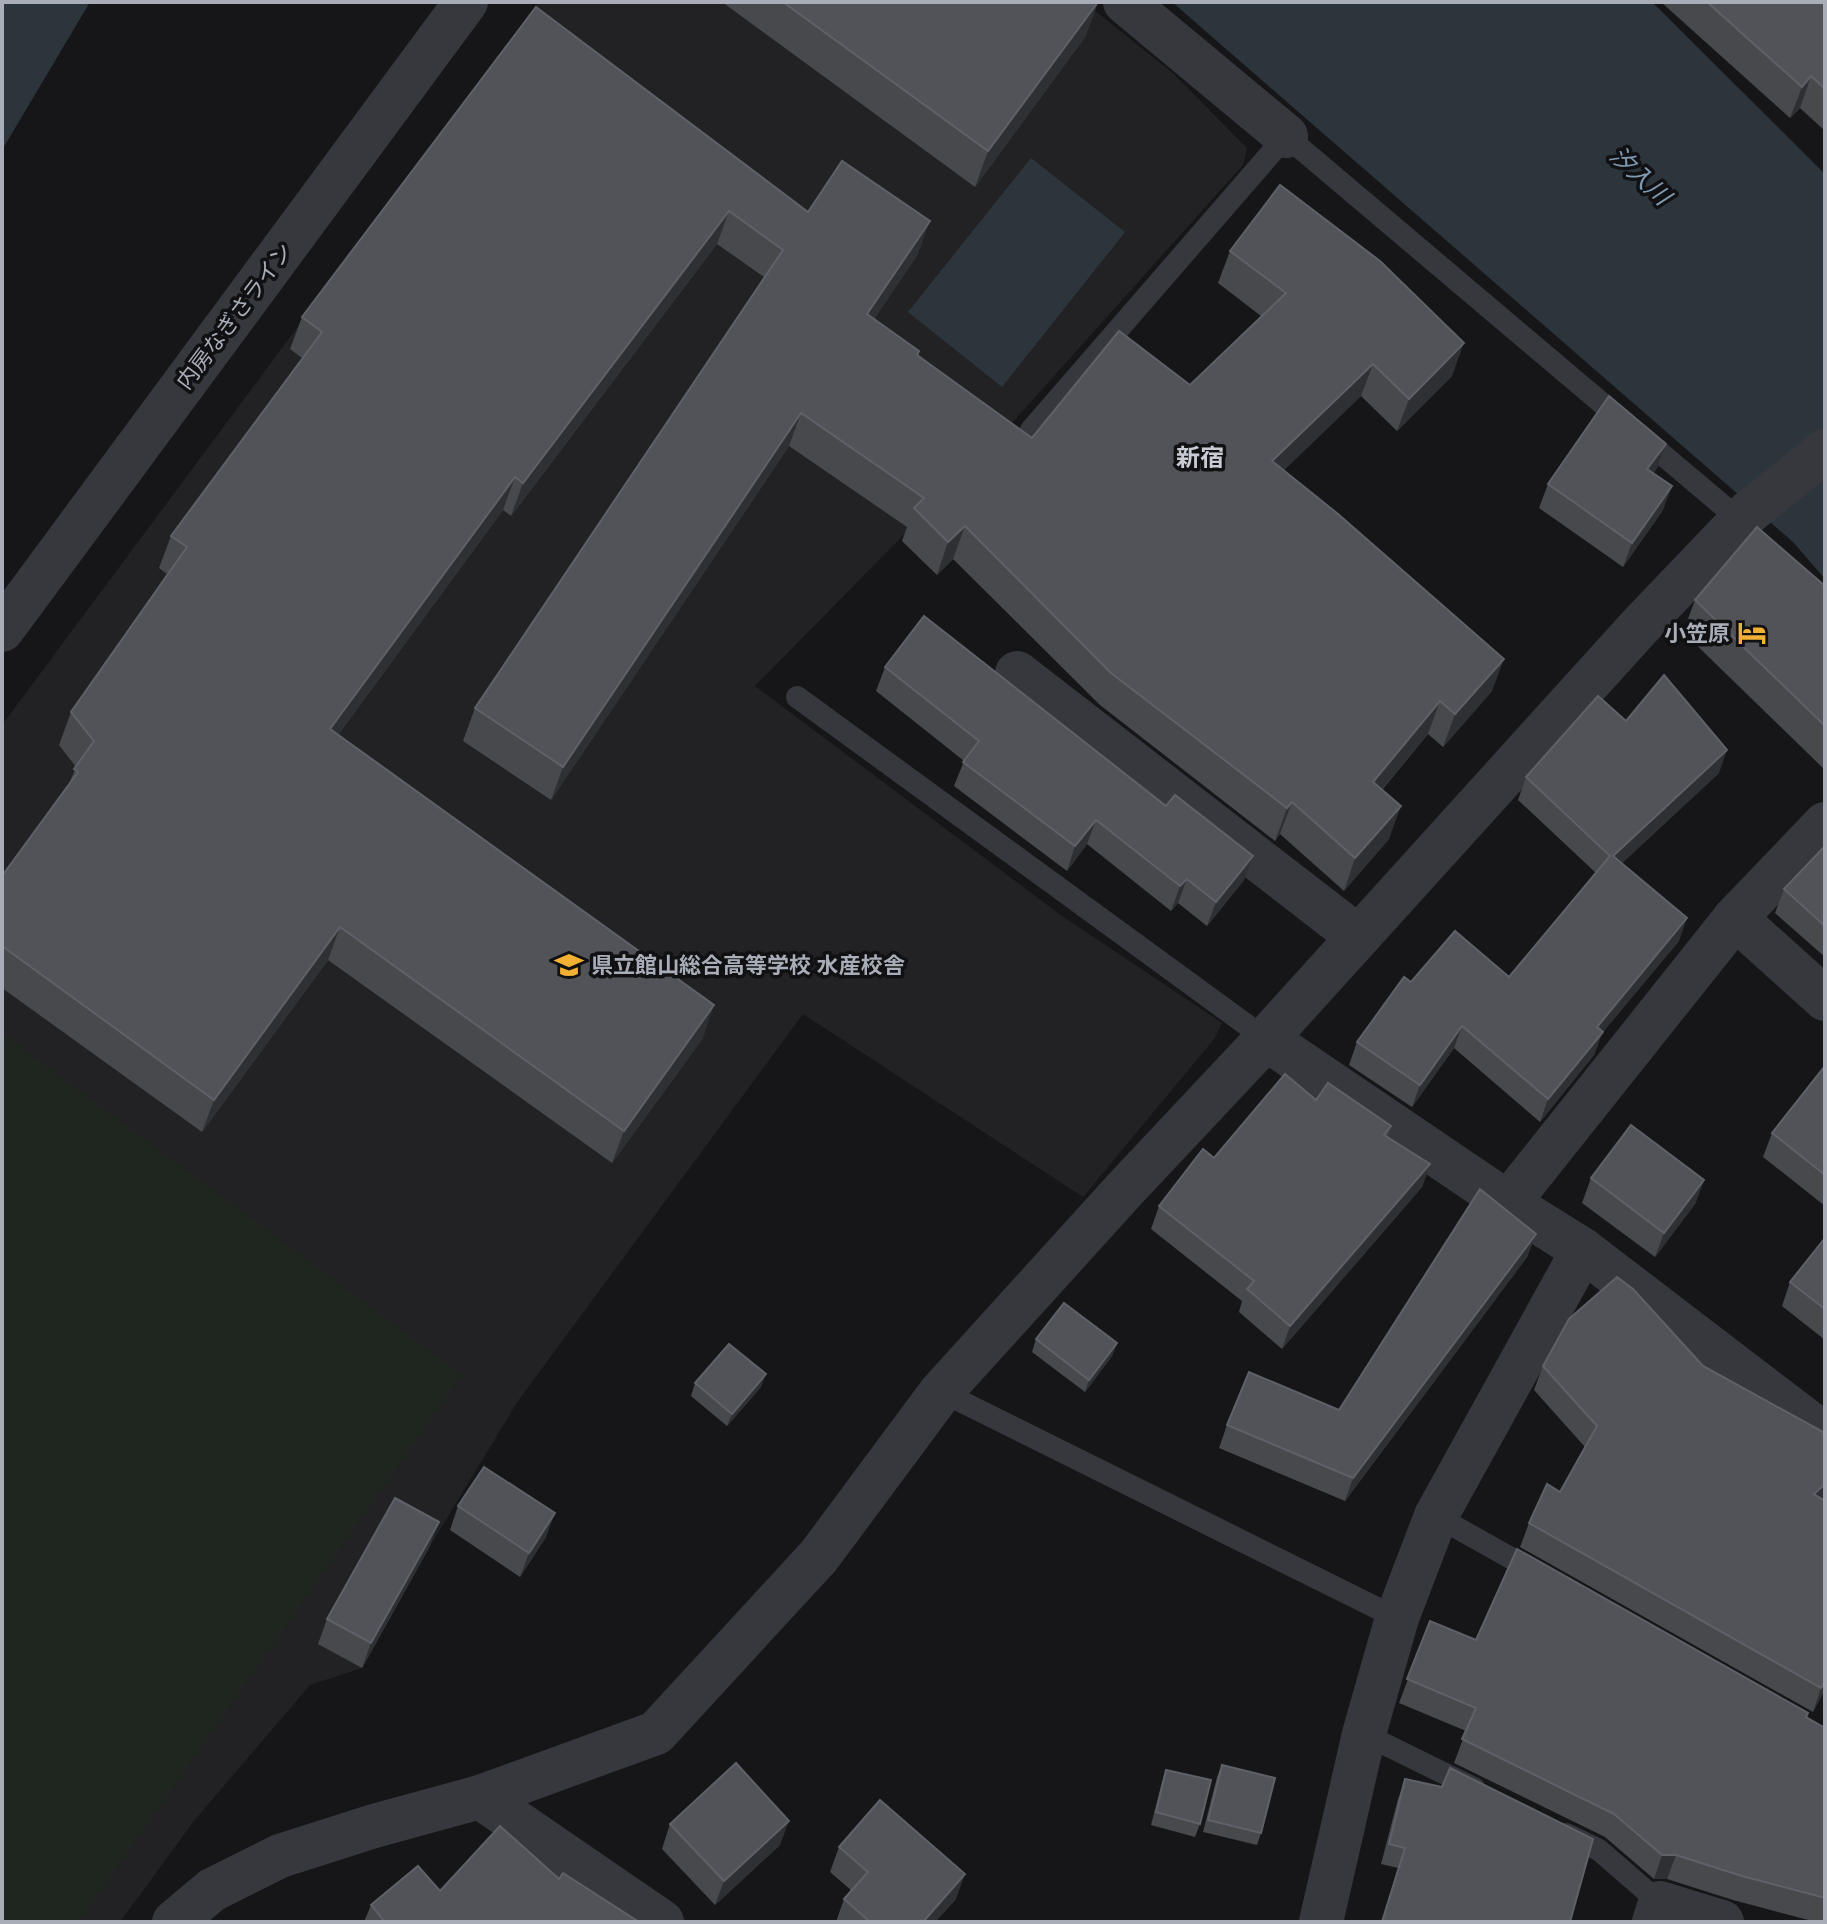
<svg xmlns="http://www.w3.org/2000/svg" width="1827" height="1924" viewBox="0 0 1827 1924" font-family="'Varela Round','Noto Sans JP',sans-serif">
<style>
.built{fill:#222225}
.green{fill:#1e261f}
.water{fill:#2c353c}
.lines{fill:none;stroke-linecap:round;stroke-linejoin:round}
.service{stroke:#37383d;stroke-width:22}
.minor{stroke:#37383d;stroke-width:44}
.tertiary{stroke:#37383d;stroke-width:44}
.wall{fill:#47494d}
.shaded-wall{fill:#2f3033}
.building{fill:#525359;stroke:#5f6168;stroke-width:2}
.labels{text-anchor:middle;stroke-width:7;stroke-linejoin:round;paint-order:stroke}
.street-label{font-size:22px;fill:#a8adb8;stroke:#111113}
.poi-label{font-size:22px;font-weight:bold;fill:#a8adb8;stroke:#111113;text-anchor:end}
.water-label{font-size:24px;font-style:italic;fill:#7f9bb3;stroke:#111113}
.neighbourhood-label{font-size:24px;font-weight:bold;fill:#c9ccd4;stroke:#111113}
</style>
<rect width="100%" height="100%" fill="#161618"/>
<polygon class="built" points="539,2 1084,2 1174,74 1247,148 1243,165 994,443 755,686 1062,916 1222,1023 1215,1038 1083,1197 803,1014 518,1401 430,1546 362,1668 310,1685 194,1821 120,1922 2,1922 2,725"/>
<polygon class="green" points="2,1033 462,1375 79,1922 2,1922"/>
<g class="water">
<polygon points="2,2 90,2 2,150"/>
<polygon points="1172,2 1652,2 1825,174 1825,579 1793,542"/>
<polygon points="1031,158 1125,232 1002,387 908,312"/>
</g>
<g class="lines">
<g class="service">
<polyline points="1031,430 1286,136 1741,521"/>
<polyline points="797,697 1266,1039"/>
<polyline points="942,1392 1397,1618"/>
<polyline points="1436,1516 1539,1574"/>
<polyline points="1364,1734 1474,1788"/>
<polyline points="1566,1834 1599,1850 1660,1903"/>
</g>
<g class="minor">
<polyline points="1125,2 1286,136"/>
<polyline points="1017,673 1357,936"/>
<polyline points="1735,918 1825,999"/>
<polyline points="1266,1039 1508,1203 1583,1250 1825,1435"/>
<polyline points="1508,1203 1735,918 1825,824"/>
<polyline points="480,1797 662,1922"/>
<polyline points="174,1922 212,1890 280,1856 374,1826 480,1797 656,1733 819,1556 940,1393 1126,1188 1266,1039 1640,626 1749,512 1825,451"/>
<polyline points="1321,1922 1364,1734 1397,1618 1436,1516 1583,1250"/>
<polyline points="1654,1922 1660,1903 1722,1922"/>
</g>
<polyline class="tertiary" points="2,630 466,2"/>
</g>
<g class="wall">
<polygon points="722,2 1098,2 1085,37 975,187"/>
<polygon points="1661,2 1825,2 1825,131 1800,108 1790,118"/>
<polygon points="536,7 808,212 918,254 874,319 919,351 918,356 1032,438 1190,385 1261,316 1218,283 1230,251 1452,376 1397,431 1361,396 1284,470 1492,691 1443,747 1428,734 1382,790 1389,839 1344,891 1280,834 1275,841 1100,705 953,559 937,575 902,541 907,527 789,446 551,800 463,741 475,708 764,277 717,244 511,516 503,510 338,735 703,1038 612,1163 328,960 202,1132 2,988 2,876 69,784 76,767 59,745 71,712 167,574 159,568 171,536 302,358 290,349 302,317"/>
<polygon points="1666,444 1657,468 1653,473 1663,510 1623,567 1539,508 1548,484"/>
<polygon points="1825,586 1825,770 1683,632 1695,600"/>
<polygon points="885,667 1244,880 1207,926 1178,903 1171,911 1087,844 1067,871 954,786 964,761 876,691"/>
<polygon points="1626,721 1719,773 1622,863 1679,941 1602,1033 1594,1055 1540,1122 1454,1048 1412,1107 1349,1065 1357,1042 1411,982 1509,977 1596,873 1518,800 1526,777"/>
<polygon points="1825,846 1825,957 1775,913 1784,889"/>
<polygon points="1825,1066 1825,1206 1763,1157 1772,1133"/>
<polygon points="1316,1100 1391,1126 1387,1137 1430,1164 1422,1187 1282,1349 1239,1312 1242,1301 1151,1229 1159,1206 1214,1158"/>
<polygon points="1591,1178 1704,1180 1695,1204 1655,1257 1582,1203"/>
<polygon points="1536,1234 1527,1257 1345,1501 1219,1448 1227,1425 1339,1410"/>
<polygon points="1825,1238 1825,1340 1782,1306 1790,1282"/>
<polygon points="1036,1339 1117,1343 1112,1356 1085,1392 1032,1352"/>
<polygon points="1543,1366 1703,1366 1825,1433 1825,1689 1813,1712 1520,1547 1529,1523 1560,1492 1585,1447 1534,1390"/>
<polygon points="695,1383 761,1387 727,1426 691,1396"/>
<polygon points="458,1506 546,1537 520,1577 450,1530"/>
<polygon points="430,1546 362,1668 318,1644 327,1619"/>
<polygon points="1430,1621 1476,1640 1806,1717 1825,1728 1825,1922 1816,1922 1733,1900 1667,1879 1654,1879 1605,1837 1454,1763 1466,1731 1399,1703"/>
<polygon points="1222,1765 1261,1833 1257,1845 1203,1832 1217,1777"/>
<polygon points="1166,1770 1200,1824 1195,1837 1151,1825 1162,1782"/>
<polygon points="1405,1779 1570,1922 1381,1922 1398,1868 1381,1864 1398,1799"/>
<polygon points="670,1824 780,1845 715,1905 662,1849"/>
<polygon points="839,1847 956,1899 935,1922 836,1922 844,1899 852,1891 830,1872"/>
<polygon points="559,1879 639,1922 364,1922 371,1905 440,1891"/>
</g>
<g class="shaded-wall">
<polygon points="1098,2 1085,37 975,187 988,151"/>
<polygon points="1811,76 1800,108 1790,118 1802,87"/>
<polygon points="729,211 717,244 511,516 523,483"/>
<polygon points="930,221 918,254 855,347 867,314"/>
<polygon points="1464,343 1452,376 1397,431 1409,399"/>
<polygon points="1373,364 1361,396 1260,493 1272,461"/>
<polygon points="801,413 789,446 551,800 563,767"/>
<polygon points="1666,444 1657,468 1639,494 1647,469"/>
<polygon points="515,477 503,510 318,762 330,729"/>
<polygon points="1672,486 1663,510 1623,567 1632,543"/>
<polygon points="965,526 953,559 937,575 948,542"/>
<polygon points="1504,659 1492,691 1443,747 1455,714"/>
<polygon points="1440,701 1428,734 1361,814 1373,782"/>
<polygon points="1727,750 1719,773 1605,879 1613,856"/>
<polygon points="1292,802 1280,834 1275,841 1287,808"/>
<polygon points="1401,806 1389,839 1344,891 1355,858"/>
<polygon points="1096,820 1087,844 1067,871 1075,846"/>
<polygon points="1253,856 1244,880 1207,926 1216,902"/>
<polygon points="1187,879 1178,903 1171,911 1180,886"/>
<polygon points="1687,918 1679,941 1602,1033 1594,1055 1540,1122 1548,1099 1597,1027"/>
<polygon points="340,927 328,960 202,1132 214,1100"/>
<polygon points="714,1005 703,1038 612,1163 624,1131"/>
<polygon points="1462,1026 1454,1048 1412,1107 1420,1085"/>
<polygon points="1430,1164 1422,1187 1282,1349 1290,1326"/>
<polygon points="1704,1180 1695,1204 1655,1257 1664,1233"/>
<polygon points="1536,1234 1527,1257 1345,1501 1353,1478"/>
<polygon points="1117,1343 1112,1356 1085,1392 1089,1380"/>
<polygon points="766,1374 761,1387 727,1426 732,1414"/>
<polygon points="1825,1484 1825,1500 1805,1518 1814,1494"/>
<polygon points="555,1513 546,1537 520,1577 529,1553"/>
<polygon points="439,1522 430,1546 362,1668 371,1643"/>
<polygon points="1825,1681 1825,1689 1813,1712 1821,1688"/>
<polygon points="789,1821 780,1845 715,1905 724,1881"/>
<polygon points="1662,1855 1676,1855 1667,1879 1654,1879"/>
<polygon points="965,1874 956,1899 935,1922 923,1922"/>
</g>
<g class="building">
<polygon points="783,2 1098,2 988,151"/>
<polygon points="1707,2 1825,2 1825,89 1811,76 1802,87"/>
<polygon points="536,7 808,212 842,161 930,221 867,314 919,351 917,355 1032,438 1119,331 1190,385 1286,293 1230,251 1280,185 1380,261 1464,343 1409,399 1373,364 1272,461 1338,514 1504,659 1455,714 1440,701 1373,782 1401,806 1355,858 1292,802 1287,808 1111,673 965,526 948,542 914,508 924,498 801,413 563,767 475,708 783,250 729,211 523,483 515,477 330,729 714,1005 624,1131 340,927 214,1100 2,946 2,876 78,772 74,769 94,741 71,712 187,547 171,536 322,332 302,317"/>
<polygon points="1609,396 1666,444 1647,469 1672,486 1632,543 1548,484"/>
<polygon points="1757,527 1825,586 1825,726 1695,600"/>
<polygon points="924,616 1166,806 1175,795 1253,856 1216,902 1187,879 1180,886 1096,820 1075,846 963,762 979,741 885,667"/>
<polygon points="1664,675 1727,750 1613,856 1687,918 1597,1027 1603,1032 1548,1099 1462,1026 1420,1085 1357,1042 1404,977 1411,982 1455,931 1509,977 1610,856 1526,777 1598,696 1626,721"/>
<polygon points="1825,846 1825,926 1784,889"/>
<polygon points="1825,1066 1825,1175 1772,1133"/>
<polygon points="1285,1074 1316,1100 1328,1083 1391,1126 1384,1135 1430,1164 1290,1326 1247,1289 1254,1281 1159,1206 1203,1149 1214,1158"/>
<polygon points="1631,1125 1704,1180 1664,1233 1591,1178"/>
<polygon points="1480,1189 1536,1234 1353,1478 1227,1425 1249,1372 1339,1410"/>
<polygon points="1825,1238 1825,1309 1790,1282"/>
<polygon points="1617,1277 1633,1289 1703,1366 1825,1433 1825,1484 1814,1494 1825,1501 1825,1681 1821,1688 1529,1523 1547,1484 1560,1492 1597,1426 1543,1366 1569,1319"/>
<polygon points="1064,1303 1117,1343 1089,1380 1036,1339"/>
<polygon points="729,1344 766,1374 732,1414 695,1383"/>
<polygon points="484,1467 555,1513 529,1553 458,1506"/>
<polygon points="395,1498 439,1522 371,1643 327,1619"/>
<polygon points="1517,1549 1808,1713 1806,1717 1825,1728 1825,1898 1742,1876 1676,1855 1662,1855 1614,1814 1462,1739 1476,1708 1407,1679 1430,1621 1476,1640"/>
<polygon points="736,1763 789,1821 724,1881 670,1824"/>
<polygon points="1222,1765 1275,1778 1261,1833 1208,1820"/>
<polygon points="1450,1768 1593,1839 1570,1922 1382,1922 1405,1848 1389,1844 1405,1779 1442,1787"/>
<polygon points="1166,1770 1211,1780 1200,1824 1156,1812"/>
<polygon points="880,1800 965,1874 923,1922 870,1922 844,1899 868,1872 839,1847"/>
<polygon points="500,1826 559,1879 563,1873 639,1922 385,1922 371,1905 418,1866 440,1891"/>
</g>
<defs>
<symbol id="hotel-bare" viewBox="-9 -9 18 18"><path d="M-6-4.5h1.5V1H6V5H4.5V3h-9V5H-6ZM-4 0a1.8 1.8 0 1 1 3.6 0ZM.5 0V-2.5h3Q6-2.5 6 0Z" fill="#f2b134" stroke="#111113" stroke-width="2.5" paint-order="stroke"/></symbol>
<symbol id="school-bare" viewBox="-9 -9 18 18"><path d="M0-5L7-2L0 1L-7-2ZM-4 1L0 2.5L4 1V4Q0 6-4 4Z" fill="#f2b134" stroke="#111113" stroke-width="2.5" paint-order="stroke"/></symbol>
</defs>
<g fill-rule="evenodd">
<use href="#hotel-bare" x="1732" y="613" width="40" height="40"/>
<use href="#school-bare" x="549" y="945" width="40" height="40"/>
</g>
<g class="labels">
<g class="street-label">
<text transform="translate(234 316) rotate(-53)" y="8">内房なぎさライン</text>
</g>
<g class="poi-label">
<text x="1730" y="641">小笠原</text>
<text x="591" y="973" text-anchor="start">県立館山総合高等学校 水産校舎</text>
</g>
<g class="water-label">
<text transform="translate(1640 176) rotate(43)" y="8">汐入川</text>
</g>
<g class="neighbourhood-label">
<text x="1200" y="466">新宿</text>
</g>
</g>
<rect width="1827" height="1924" fill="none" stroke="#a8adb8" stroke-width="8"/>
</svg>
